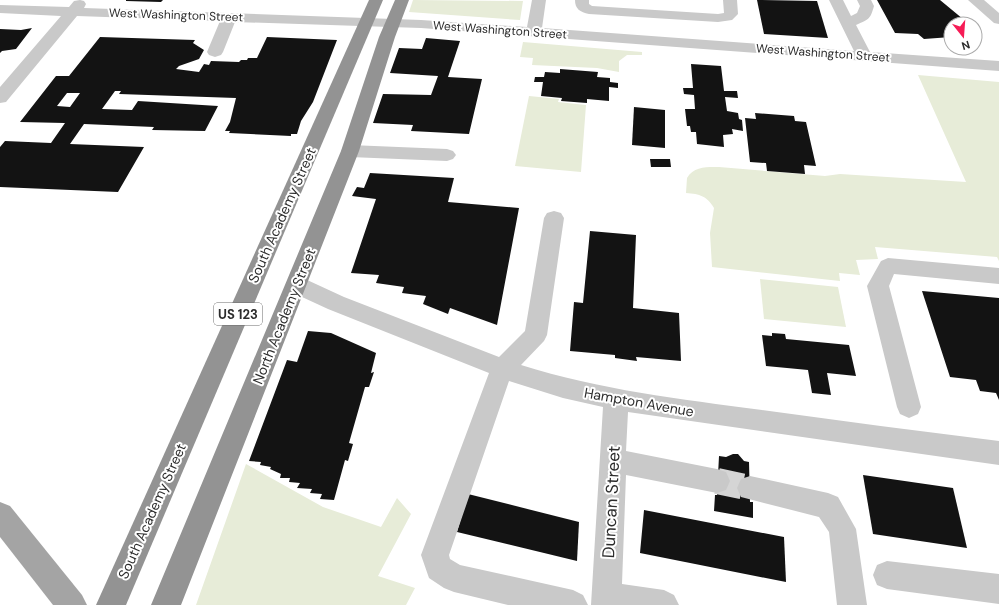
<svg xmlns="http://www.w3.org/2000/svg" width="999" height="605" viewBox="0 0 999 605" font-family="'DM Sans',sans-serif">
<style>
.green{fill:#e7ecd8}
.building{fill:#131313;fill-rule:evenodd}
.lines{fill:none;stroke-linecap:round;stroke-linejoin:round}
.minor-tunnel{stroke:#d5d5d5;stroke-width:26;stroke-dasharray:26 13;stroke-linecap:butt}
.minor{fill:#c9c9c9;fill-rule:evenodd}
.major{fill:#a4a4a4;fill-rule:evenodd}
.highway{fill:#939393;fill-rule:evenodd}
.labels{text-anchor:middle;stroke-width:4;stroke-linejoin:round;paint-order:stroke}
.far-street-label{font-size:12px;fill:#2c2c2c;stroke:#fff}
.shield{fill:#fff;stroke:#6b6b6b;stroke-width:1}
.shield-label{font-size:13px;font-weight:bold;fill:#2c2c2c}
.street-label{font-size:14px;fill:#2c2c2c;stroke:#fff}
.near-street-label{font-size:17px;fill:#2c2c2c;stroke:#fff}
</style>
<rect width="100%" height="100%" fill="#fff"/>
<g class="green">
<polygon points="413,0 523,1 520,20 409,12"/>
<polygon points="523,42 642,52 642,55 627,55 619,61 619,72 597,68 532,65 533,58 520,57"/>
<path d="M918 75 999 82V261L997 257 875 247 878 259 856 260 860 275 839 273 840 281 712 267 710 233 714 208C707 196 700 194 686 193L687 178C694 166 707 167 719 167L825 176 840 174 966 182Z"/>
<polygon points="529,96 559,99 558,102 586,105 581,172 515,166"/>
<polygon points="760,279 838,287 846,327 764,319"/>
<polygon points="246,464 323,507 381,527 397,498 411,514 378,576 415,588 406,605 196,605"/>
</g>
<g class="building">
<polygon points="126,0 163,0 161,2 126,1"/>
<polygon points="757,0 817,1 828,38 764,34"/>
<polygon points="877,0 940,0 969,24 951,24 951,37 924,39 918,34 895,33"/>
<polygon points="32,28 16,49 2,51 0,53 0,29 21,30"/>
<path d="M100 37 195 40 193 43 204 50 199 59 179 66 176 69 199 72 204 64 209 65 211 61 239 62 241 60H247L248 58H257L267 37 337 40 313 102 301 121 297 134H291V136L229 133 230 131H225L230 122 236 98 119 94 121 91H115L102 109 132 110 138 101 218 106 205 131 152 130 154 127 84 124 70 144 144 147 118 192 0 187V147L5 141 51 143 65 123 20 122 56 76H69ZM67 93H80L70 107 57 106Z"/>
<polygon points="426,38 460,41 448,77 482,79 469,134 411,131 413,125 373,123 383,94 431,95 438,76 390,73 399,48 422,49"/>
<polygon points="691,64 721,66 724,91 737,91 738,98 725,97 727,111 738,113 739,119 742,120 743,131 732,129 733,134 723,135 724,147 697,144 696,132 691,132 690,126 687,126 685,109 695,109 694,95 684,94 683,88 693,88"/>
<polygon points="560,69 598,72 597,77 610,78 610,82 618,83 618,88 609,87 609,101 587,99 587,103 561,101 562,98 541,96 543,82 534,82 535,77 544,77 545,72 560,73"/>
<polygon points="634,107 665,110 665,148 632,145"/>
<polygon points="755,113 794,116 795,121 806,122 816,166 804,165 805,174 767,171 766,163 750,162 745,118 756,119"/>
<polygon points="650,159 670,159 671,167 651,167"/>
<polygon points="370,173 454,178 448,202 519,208 497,325 450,308 448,314 423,304 426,296 402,293 404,287 376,283 379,275 351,273 376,199 352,196 357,187 364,188"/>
<polygon points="590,231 636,235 633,308 679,313 681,361 636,357 637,361 615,358 615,355 570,351 574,302 583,303"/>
<polygon points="922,291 999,298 999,400 996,393 980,391 976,380 950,377"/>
<polygon points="308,331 331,333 376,353 371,373 374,372 369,387 365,387 349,443 353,444 348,461 345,460 334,500 320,499 322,494 310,493 312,489 297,488 300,483 289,482 290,478 280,478 281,474 270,469 271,467 260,465 261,462 249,461 287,360 297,362"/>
<polygon points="772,333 785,334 786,339 849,345 856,376 827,373 831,395 812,393 808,370 766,366 762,335 772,336"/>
<polygon points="733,454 738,454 744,461 749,462 750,502 753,502 753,518 714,511 715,495 717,495 719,456 726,457"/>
<polygon points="863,475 953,488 967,548 873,534"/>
<polygon points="468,494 579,522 577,561 457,532"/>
<polygon points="644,510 784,537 786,582 640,553"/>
</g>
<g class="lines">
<polyline class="minor-tunnel" points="717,481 750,488"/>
<g class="minor">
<path d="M80 0 84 1 86 4 84 8 421 20 527 27 532 0H546L542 28 854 51 829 0H843L851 16 857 13 860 6 857 0H871L874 6C870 20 869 19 856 25L870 52 999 61V71L421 28 235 22 223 52 221 55 215 57 209 55 207 52 220 21 77 16 6 102 0 103V87L61 16 0 13V5L69 7 74 1Z"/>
<path d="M575 0H589V4L592 6 718 14 724 13 723 0H737L738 14 732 20 718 22 589 14C580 12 575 9 575 0Z"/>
<polygon points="968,0 984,0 999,13 999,24 994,23"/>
<polygon points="350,145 447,149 453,151 456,155 453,159 447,161 350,157 344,155 341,151 344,147"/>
<path d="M554 211 561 213 564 218 547 335 544 341 521 365C601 390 679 399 762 410 841 421 920 431 999 441V465L628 412 626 451 717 469 726 472 730 481 726 490 717 493 626 475 622 584 664 590 674 595 679 605H591L603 407 563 398 509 381 449 555 450 559 460 565 573 590 583 595 588 605H508L454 592 444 588 429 578 421 555 489 373 328 309 289 291 286 285 289 279 297 277 305 279 344 297 499 357 525 331 544 218 547 213Z"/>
<polygon points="888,258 999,268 999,284 894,274 889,286 921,407 918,414 909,418 900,414 897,407 867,286 881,261"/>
<polygon points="750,476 828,493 838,497 856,529 867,605 837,605 829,532 819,517 741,497 737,488 741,479"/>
<polygon points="887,561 999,574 999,604 887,589 877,585 873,575 877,565"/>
</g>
<polygon class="major" points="0,502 10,506 82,595 87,605 53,605 0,537"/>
<g class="highway">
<polygon points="369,0 383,0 126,605 96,605"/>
<polygon points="395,0 409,0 395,37 359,151 181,605 151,605 341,151 379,37"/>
</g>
</g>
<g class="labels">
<g class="far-street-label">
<text transform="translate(176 15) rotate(2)" y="4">West Washington Street</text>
<text transform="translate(500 30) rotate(4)" y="4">West Washington Street</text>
<text transform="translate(823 53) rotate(4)" y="4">West Washington Street</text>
</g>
<rect class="shield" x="214" y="303" width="48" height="22" rx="3"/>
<g class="shield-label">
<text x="238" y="319">US 123</text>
</g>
<g class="street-label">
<text transform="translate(282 215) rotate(-66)" y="5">South Academy Street</text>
<text transform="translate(284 316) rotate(-68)" y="5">North Academy Street</text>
<text transform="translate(639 402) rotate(10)" y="5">Hampton Avenue</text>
<text transform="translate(152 511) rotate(-66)" y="5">South Academy Street</text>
</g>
<g class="near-street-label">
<text transform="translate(611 502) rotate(-87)" y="6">Duncan Street</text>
</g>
</g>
<g transform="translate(963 36) rotate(163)"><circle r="19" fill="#ffffff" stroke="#ababab"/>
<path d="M0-3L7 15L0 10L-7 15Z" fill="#f61c56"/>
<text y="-6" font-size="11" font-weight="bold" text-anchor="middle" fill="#2c2c2c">N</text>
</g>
</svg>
